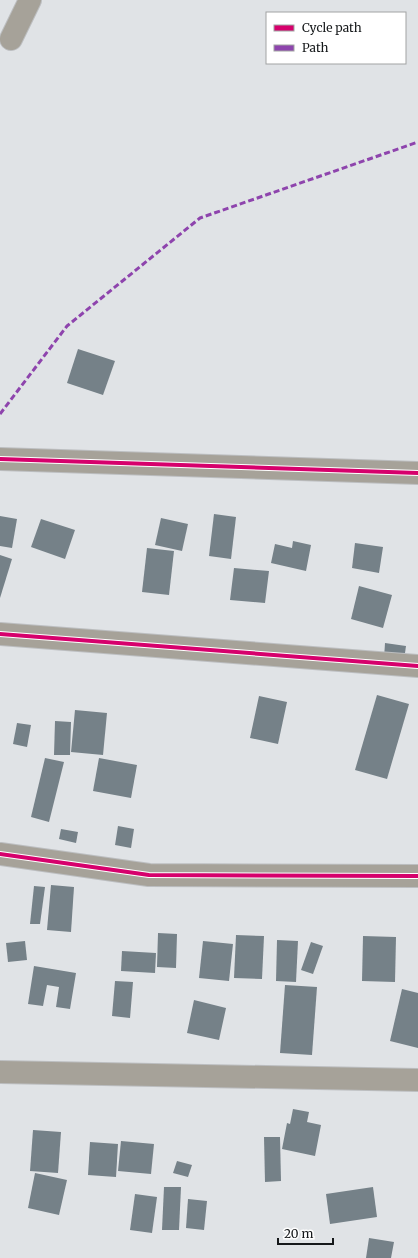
<svg xmlns="http://www.w3.org/2000/svg" width="418" height="1258" viewBox="0 0 418 1258" font-family="Merriweather,serif">
<style>
.building{fill:#758188}
.lines{fill:none;stroke-linecap:round;stroke-linejoin:round}
.minor-casing{stroke:#bcbec0;stroke-width:24}
.minor{stroke:#a6a299;stroke-width:22}
.quiet{stroke:#8e44ad;stroke-width:3;stroke-dasharray:6 3;stroke-linecap:butt}
.cycleway-casing{stroke:#fff;stroke-width:6}
.cycleway{stroke:#d6006c;stroke-width:4}
</style>
<rect width="100%" height="100%" fill="#e0e3e6"/>
<g class="building">
<polygon points="78,349 115,361 103,395 67,383"/>
<polygon points="214,514 236,517 231,559 209,556"/>
<polygon points="0,516 17,519 12,548 0,546"/>
<polygon points="161,518 188,524 182,551 155,545"/>
<polygon points="41,519 75,530 65,559 31,547"/>
<polygon points="293,541 311,545 306,571 271,563 275,544 292,548"/>
<polygon points="355,543 383,547 379,573 352,568"/>
<polygon points="147,548 174,551 169,595 142,592"/>
<polygon points="0,555 12,559 0,598"/>
<polygon points="234,568 269,571 265,603 230,600"/>
<polygon points="359,586 392,595 383,628 351,619"/>
<polygon points="385,643 406,646 404,660 384,658"/>
<polygon points="377,695 409,704 387,779 355,770"/>
<polygon points="259,696 287,702 278,744 250,738"/>
<polygon points="75,710 107,713 103,755 71,752"/>
<polygon points="55,721 71,722 70,755 54,755"/>
<polygon points="17,723 31,725 27,747 13,744"/>
<polygon points="45,758 64,762 49,822 31,817"/>
<polygon points="99,758 137,765 131,798 93,791"/>
<polygon points="118,826 134,829 131,848 115,845"/>
<polygon points="61,829 78,832 76,843 59,839"/>
<polygon points="51,885 74,887 71,932 47,930"/>
<polygon points="34,886 45,887 40,924 30,924"/>
<polygon points="158,933 177,934 176,968 157,967"/>
<polygon points="236,935 264,936 262,979 234,978"/>
<polygon points="363,936 396,937 395,982 362,981"/>
<polygon points="277,940 298,941 296,982 276,981"/>
<polygon points="25,941 27,960 8,962 6,943"/>
<polygon points="203,941 233,944 229,981 199,978"/>
<polygon points="311,942 323,946 313,974 301,970"/>
<polygon points="122,951 156,953 155,973 121,971"/>
<polygon points="34,966 76,973 70,1009 56,1007 59,987 47,985 43,1006 28,1004"/>
<polygon points="115,981 133,982 130,1018 112,1016"/>
<polygon points="285,985 317,987 312,1055 280,1053"/>
<polygon points="402,989 418,993 418,1048 390,1041"/>
<polygon points="194,1000 226,1008 219,1040 187,1033"/>
<polygon points="293,1109 309,1112 307,1122 321,1125 315,1156 282,1149 287,1123 290,1124"/>
<polygon points="33,1130 61,1132 58,1173 30,1171"/>
<polygon points="264,1137 280,1137 281,1181 265,1182"/>
<polygon points="121,1141 154,1144 151,1174 118,1171"/>
<polygon points="90,1142 118,1144 116,1177 88,1175"/>
<polygon points="177,1161 192,1165 188,1177 173,1173"/>
<polygon points="35,1173 67,1180 59,1215 28,1208"/>
<polygon points="164,1187 181,1187 179,1230 162,1230"/>
<polygon points="373,1187 377,1217 330,1224 326,1194"/>
<polygon points="135,1194 157,1197 152,1233 130,1230"/>
<polygon points="188,1199 207,1201 204,1230 186,1228"/>
<polygon points="369,1238 394,1242 391,1258 366,1258"/>
</g>
<g class="lines">
<defs>
<g id="minor">
<polyline points="11,39 30,0"/>
<polyline points="0,459 418,473"/>
<polyline points="0,634 418,666"/>
<polyline points="0,854 149,875 418,876"/>
<polyline points="0,1072 418,1080"/>
</g>
</defs>
<use href="#minor" class="minor-casing"/>
<use href="#minor" class="minor"/>
<polyline class="quiet" points="0,414 67,326 200,218 418,142"/>
<defs>
<g id="cycleway">
<polyline points="0,459 418,473"/>
<polyline points="0,634 418,666"/>
<polyline points="0,854 149,875 418,876"/>
</g>
</defs>
<use href="#cycleway" class="cycleway-casing"/>
<use href="#cycleway" class="cycleway"/>
</g>
<rect x="266" y="12" width="140" height="52" fill="#ffffff" stroke="#a1a3a3"/>
<rect x="274" y="25" width="20" height="6" fill="#d6006c" stroke="#a1a3a3"/>
<text x="302" y="32" font-size="12" fill="#15181a">Cycle path</text>
<rect x="274" y="45" width="20" height="6" fill="#8e44ad" stroke="#a1a3a3"/>
<text x="302" y="52" font-size="12" fill="#15181a">Path</text>
<path d="M278 1238v6h55v-6" fill="none" stroke="#15181a" stroke-width="2"/>
<text x="284" y="1238" font-size="12" fill="#15181a" stroke="#ffffff" stroke-width="3" paint-order="stroke">20 m</text>
</svg>
